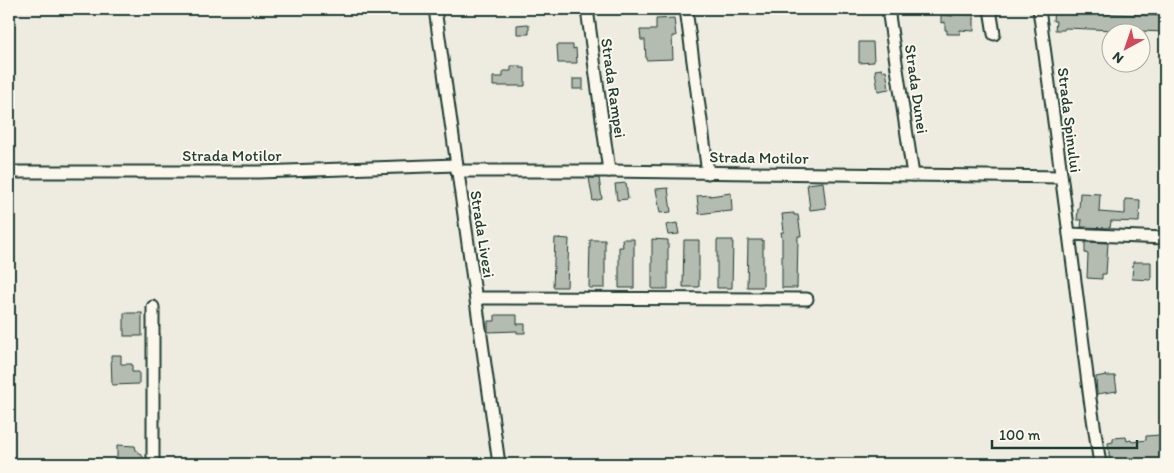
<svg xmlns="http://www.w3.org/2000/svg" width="1174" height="473" viewBox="0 0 1174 473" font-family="Itim,sans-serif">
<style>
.building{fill:#b4bbb0;stroke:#1f3d34}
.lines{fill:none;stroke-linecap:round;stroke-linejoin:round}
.minor-casing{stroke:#1f3d34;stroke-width:15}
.minor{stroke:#fbf7ec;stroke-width:11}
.labels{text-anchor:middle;stroke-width:4;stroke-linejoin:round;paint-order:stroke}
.street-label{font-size:16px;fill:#1f3d34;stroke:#fbf7ec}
</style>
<rect width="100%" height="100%" fill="#eeece1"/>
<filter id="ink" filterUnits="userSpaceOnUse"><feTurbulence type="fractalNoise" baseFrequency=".02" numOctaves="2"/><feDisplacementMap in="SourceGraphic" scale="10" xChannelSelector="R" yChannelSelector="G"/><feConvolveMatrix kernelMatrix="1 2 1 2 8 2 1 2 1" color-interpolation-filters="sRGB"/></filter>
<g filter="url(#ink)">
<g class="building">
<polygon points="1054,9 1066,10 1066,12 1165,16 1165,32 1065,28 1064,30 1055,30 1056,21 1053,21"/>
<polygon points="953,14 974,15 974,31 960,30 960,34 947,34 947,30 945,30 945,22 941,23 941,15 953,16"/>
<polygon points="674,18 676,36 672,36 673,59 646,60 645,40 641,40 640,30 656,30 656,19"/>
<polygon points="527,24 529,25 529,34 517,34 517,25"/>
<polygon points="859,42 873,42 874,62 859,63"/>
<polygon points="557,45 573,45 573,49 576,48 577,63 558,63"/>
<polygon points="511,66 520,66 520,68 525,68 525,86 493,86 493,77 503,77 503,71 511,71"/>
<polygon points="882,69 882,71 886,70 889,89 878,91 875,70"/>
<rect x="573" y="79" width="10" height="10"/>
<polygon points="589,178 599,178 602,199 593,201"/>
<polygon points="823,182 826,208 810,210 807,184"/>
<polygon points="626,183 628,199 617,200 615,184"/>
<polygon points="668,188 671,212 660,213 656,189"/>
<polygon points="731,193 732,211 721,212 721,211 699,214 697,196 710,195 710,196"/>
<polygon points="1080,193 1100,194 1099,212 1125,214 1125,199 1140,200 1139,222 1111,221 1110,228 1081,227 1082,220 1077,220 1078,209 1079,209"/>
<polygon points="794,213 794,215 798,215 801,236 798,236 797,288 782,288 782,238 781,232 784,232 782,214"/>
<polygon points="677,223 679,234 668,235 666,225"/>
<polygon points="555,238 569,239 567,287 553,287"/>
<polygon points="622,239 634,239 634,288 619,288 619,247 623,247"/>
<polygon points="652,239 668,240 668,289 652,289"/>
<polygon points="590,240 605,240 605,288 589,288"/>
<polygon points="684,240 699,240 699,287 683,287"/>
<polygon points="717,240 733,240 732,288 717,288"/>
<polygon points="748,240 763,240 763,287 747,287"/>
<polygon points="1085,242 1108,243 1106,274 1102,274 1102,279 1087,278 1088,254 1085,253"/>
<polygon points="1133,262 1151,262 1151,280 1132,279"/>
<rect x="124" y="313" width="18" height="23"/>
<polygon points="495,315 517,315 517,324 525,324 525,333 517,333 517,331 488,332 488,321 495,321"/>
<polygon points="111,355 121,355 121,364 132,364 132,372 139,372 139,384 112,385"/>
<polygon points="1106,375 1107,376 1115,376 1117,391 1097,394 1096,377"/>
<polygon points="1160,435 1160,439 1165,438 1165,464 1110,464 1108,443 1113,442 1113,438 1126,437 1127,441 1131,440 1132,442 1146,440 1146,436"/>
<polygon points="117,445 135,446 136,450 141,454 143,457 140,464 117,464"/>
</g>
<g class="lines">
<defs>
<g id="minor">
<polyline points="435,9 499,464"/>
<polyline points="587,9 609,171"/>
<polyline points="686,9 708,173"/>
<polyline points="888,9 913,175"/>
<polyline points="990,9 994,34"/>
<polyline points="1039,9 1069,234 1090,399 1100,464"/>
<polyline points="457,171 609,171 1061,177"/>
<polyline points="9,172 259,172 456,165"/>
<polyline points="1069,234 1165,238"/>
<polyline points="476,298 807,299"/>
<polyline points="153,307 153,464"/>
</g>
</defs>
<use href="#minor" class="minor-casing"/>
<use href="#minor" class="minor"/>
</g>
</g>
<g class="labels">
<g class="street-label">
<text transform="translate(614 88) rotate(82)" y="6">Strada Rampei</text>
<text transform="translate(917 89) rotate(82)" y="6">Strada Dunei</text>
<text transform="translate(1070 120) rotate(83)" y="6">Strada Spinului</text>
<text x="232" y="161">Strada Motilor</text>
<text transform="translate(759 157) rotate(1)" y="6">Strada Motilor</text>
<text transform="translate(483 234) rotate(81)" y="6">Strada Livezi</text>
</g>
</g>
<rect width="1174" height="473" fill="none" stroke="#fbf7ec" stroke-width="30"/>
<rect x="15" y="15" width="1144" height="443" fill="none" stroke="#1f3d34" stroke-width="2" filter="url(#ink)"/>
<g transform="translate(1126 48) rotate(220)"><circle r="24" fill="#fbf7ec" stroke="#a3ada2"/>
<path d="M0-4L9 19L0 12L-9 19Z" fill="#d1495b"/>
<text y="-8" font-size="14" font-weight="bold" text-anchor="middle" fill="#1f3d34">N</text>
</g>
<path d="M992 440v8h145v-8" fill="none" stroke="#1f3d34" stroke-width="2.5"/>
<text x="999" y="440" font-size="15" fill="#1f3d34" stroke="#fbf7ec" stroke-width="4" paint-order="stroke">100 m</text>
</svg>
